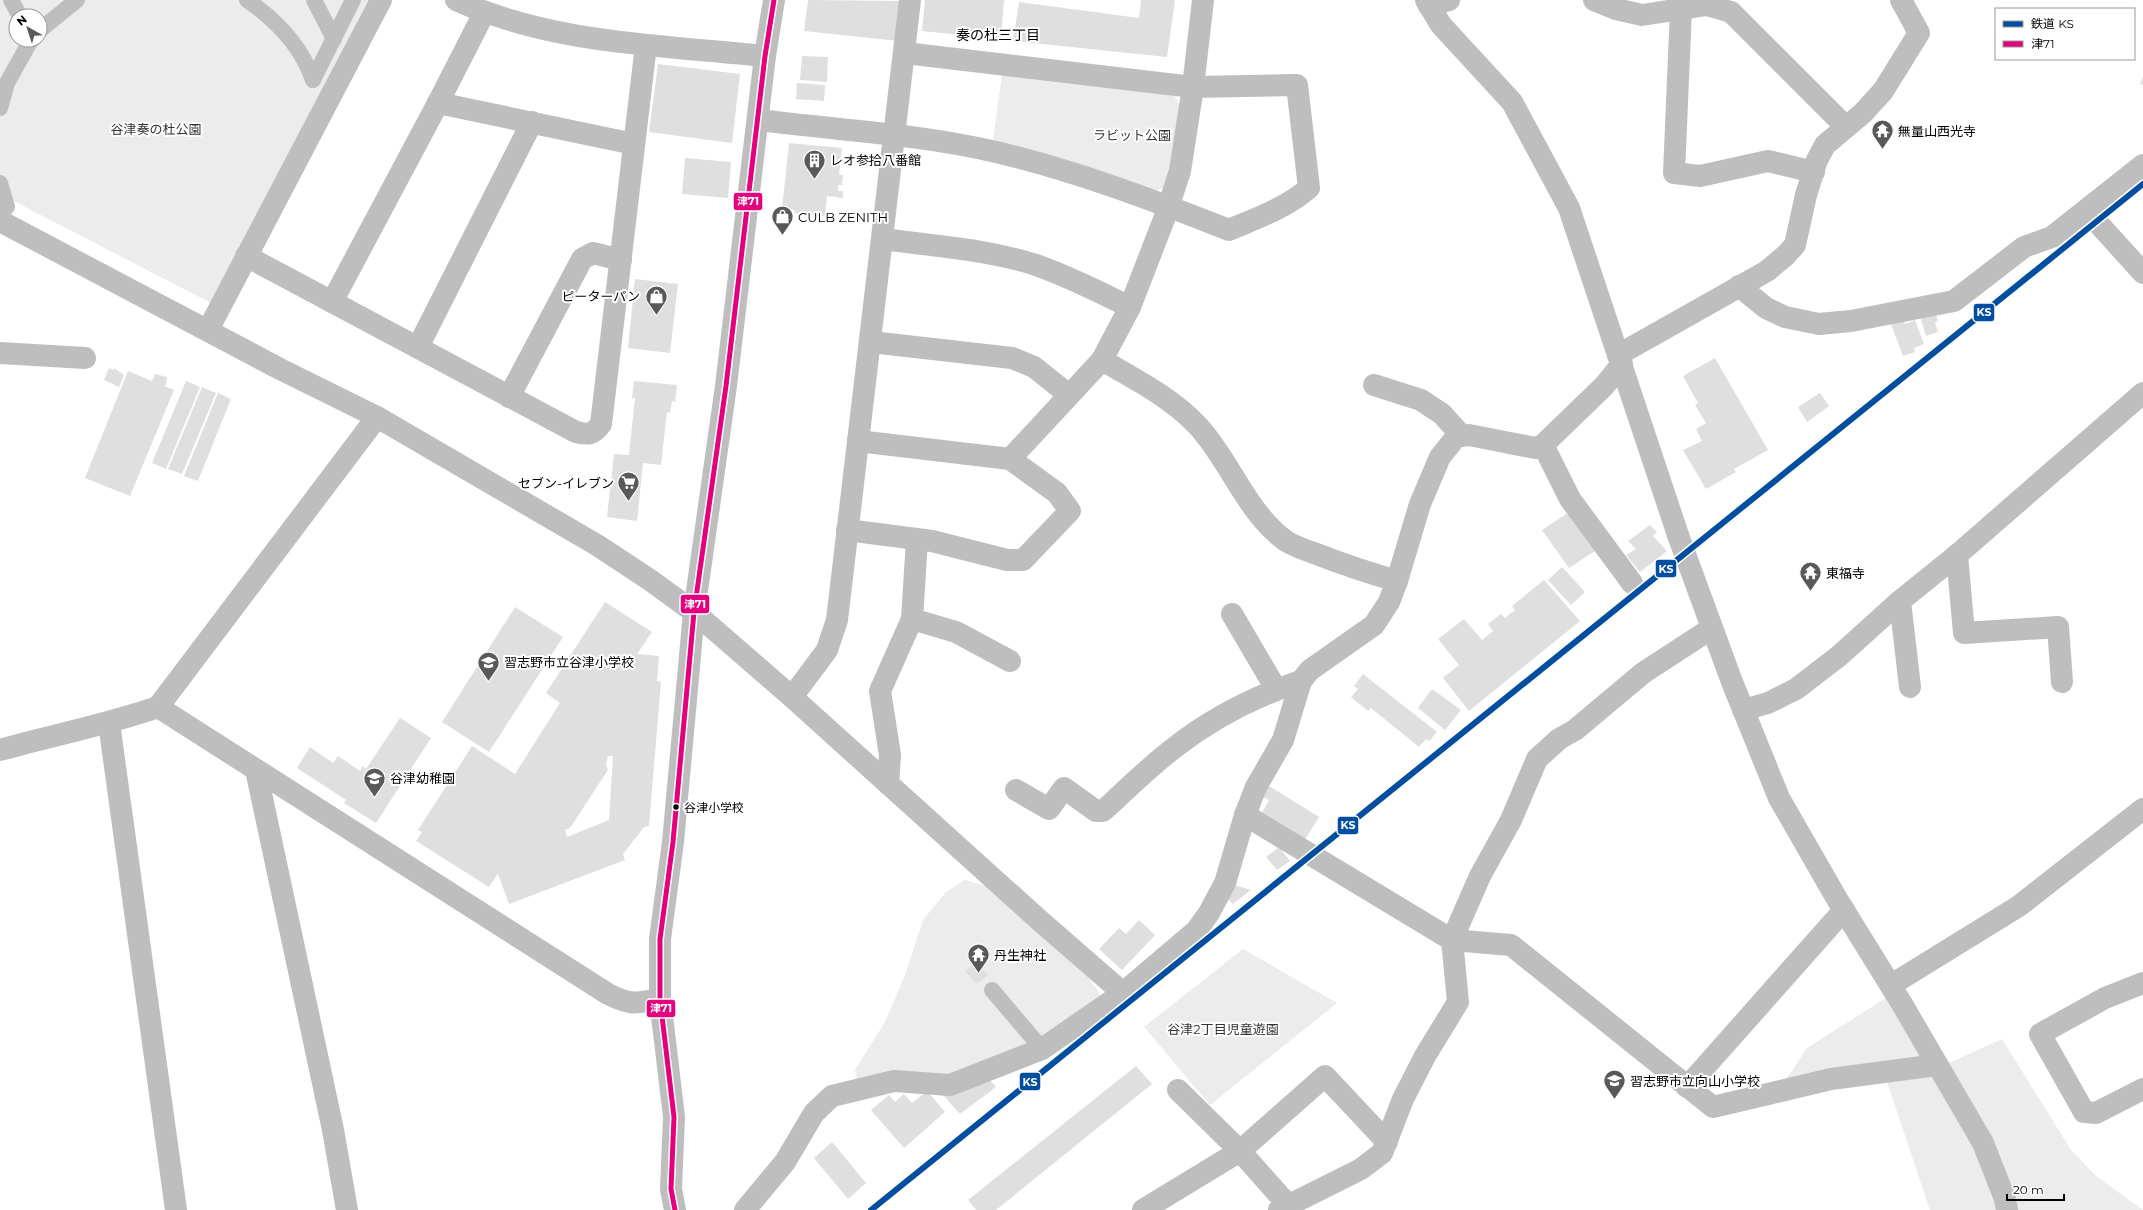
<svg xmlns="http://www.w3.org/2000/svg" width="2143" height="1210" viewBox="0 0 2143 1210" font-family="Montserrat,'Noto Sans JP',sans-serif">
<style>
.green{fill:#ececec;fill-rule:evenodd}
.building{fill:#dfdfdf;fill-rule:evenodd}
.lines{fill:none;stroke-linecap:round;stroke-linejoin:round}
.pedestrian{stroke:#bebebe;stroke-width:16}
.minor{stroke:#bebebe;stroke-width:22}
.tertiary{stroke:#bebebe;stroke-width:22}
.bus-1-casing{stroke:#fff;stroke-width:8}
.bus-1{stroke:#e5007d;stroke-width:5}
.rail-1-casing{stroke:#fff;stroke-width:9}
.rail-1{stroke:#014ea0;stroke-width:6}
.bus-dot{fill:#000;stroke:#fff;stroke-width:1.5}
.labels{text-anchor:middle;stroke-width:4;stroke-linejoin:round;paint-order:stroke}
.bus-label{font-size:12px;fill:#000;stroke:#fff;text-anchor:start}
.park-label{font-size:13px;fill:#333;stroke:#fff}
.poi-label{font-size:13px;fill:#000;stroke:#fff;text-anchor:start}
.neighbourhood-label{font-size:14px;fill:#000;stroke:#fff}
.line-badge{stroke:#fff;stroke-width:1.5}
.badge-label{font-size:11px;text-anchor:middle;font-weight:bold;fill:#fff}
</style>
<rect width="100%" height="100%" fill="#fff"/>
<g class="green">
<path d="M0 0H368L211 303 0 194ZM16 16H40V40H16Z"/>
<polygon points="1002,74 1173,94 1183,109 1171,184 1156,191 993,140"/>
<polygon points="965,880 996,889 1083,969 1102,997 1010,1069 858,1084 855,1070 885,1022 905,975 923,920 946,892"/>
<polygon points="1243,949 1337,1003 1210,1105 1144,1027"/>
<polygon points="1886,998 1923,1057 1949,1063 2002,1039 2071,1150 2096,1176 2143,1210 1930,1210 1885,1076 1778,1092 1807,1048"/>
</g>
<g class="building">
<polygon points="808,0 902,1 898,41 804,31"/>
<polygon points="925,0 1004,0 1001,39 922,31"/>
<polygon points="1141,0 1175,0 1167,57 1013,41 1019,2 1139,18"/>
<polygon points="802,56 828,57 827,82 800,80"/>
<polygon points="658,64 740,74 732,143 649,132"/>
<polygon points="2143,76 2143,85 2140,84"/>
<polygon points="797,83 825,85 824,101 796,99"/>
<polygon points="789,143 842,148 839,175 843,175 842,185 838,185 838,191 843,191 843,198 827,196 825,216 794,213 795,210 782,209"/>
<polygon points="685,158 731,162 728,198 682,194"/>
<polygon points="635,279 678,284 670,353 628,348"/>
<polygon points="1935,311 1938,321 1935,322 1938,332 1926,336 1920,316"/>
<polygon points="1903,320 1905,324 1915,320 1924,344 1914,348 1915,352 1903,356 1891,324"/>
<polygon points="1715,358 1768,450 1734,469 1736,472 1706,489 1683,450 1702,441 1696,429 1706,423 1695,405 1698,403 1683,376"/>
<polygon points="109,368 114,370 114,368 124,375 119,387 104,380"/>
<polygon points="128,371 152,381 155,374 167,377 166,385 164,386 174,390 130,496 85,478"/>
<polygon points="186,381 200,387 166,469 152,463"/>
<polygon points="634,381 677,385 675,402 672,401 670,413 667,412 661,465 643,463 637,521 607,517 614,454 629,455 635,398 632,398"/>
<polygon points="202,387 216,393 182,474 168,469"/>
<polygon points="218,393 231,399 198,481 184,476"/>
<polygon points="1820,393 1829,406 1807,422 1798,407"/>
<polygon points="1569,512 1595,551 1569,568 1542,530"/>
<polygon points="1650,525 1657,532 1653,536 1667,551 1640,572 1626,555 1636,549 1628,541"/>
<polygon points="1562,567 1585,592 1571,605 1548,580"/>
<polygon points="1544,580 1580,621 1469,711 1443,678 1459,665 1438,639 1464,619 1482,640 1493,631 1488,624 1501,614 1505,618 1515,610 1512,606"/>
<path d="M605 602 652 632 637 654 659 656 657 681 661 682 649 826 644 827 623 854 625 860 509 904 498 874 489 887 416 841 422 832 418 830 472 746 515 774 560 703 546 693ZM608 756H613L609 820 567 837 565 830 570 828 608 770 606 765Z"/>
<polygon points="515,607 563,637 489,752 442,722"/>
<polygon points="1363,674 1437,732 1429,741 1426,739 1419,747 1371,708 1368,711 1351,697 1358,689 1354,686"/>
<polygon points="1432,689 1461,710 1445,730 1418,708"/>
<polygon points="400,718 431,738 376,823 344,803 346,800 297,768 310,747 333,763 338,756 360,771 363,766 366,769"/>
<polygon points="1269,786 1319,817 1304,841 1261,814 1269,800 1263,797"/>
<polygon points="1279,847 1290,861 1277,870 1266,857"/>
<polygon points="1231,884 1251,890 1233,904 1225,897"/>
<polygon points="1139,920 1155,935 1122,970 1099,949 1119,928 1126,934"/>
<polygon points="976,962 988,975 977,984 965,971"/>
<polygon points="1136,1066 1152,1084 996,1210 976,1210 968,1200"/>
<polygon points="990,1080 996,1087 960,1114 943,1095"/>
<polygon points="927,1091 945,1112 904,1148 871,1110 889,1095 895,1102 904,1094 912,1103"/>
<polygon points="832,1142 866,1183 848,1199 814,1158"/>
</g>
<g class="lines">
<g class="pedestrian">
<polyline points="11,0 20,16"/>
<path d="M247 0C276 20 301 45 313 80"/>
<polyline points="314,0 334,39"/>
<polyline points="40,30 77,0"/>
<polyline points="313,80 353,0"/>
<polyline points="0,108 7,83 31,40"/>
<polyline points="0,183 7,207"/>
<polyline points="992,990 1042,1049"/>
</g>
<g class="minor">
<path d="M456 0C553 44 661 45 765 56"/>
<polyline points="1594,0 1616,9 1642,15 1707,5 1731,12 1845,126"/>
<polyline points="1429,6 1449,0"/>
<polyline points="1681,9 1674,173 1700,176 1768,161 1814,172"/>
<polyline points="438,103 634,144"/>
<path d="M759 120C838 130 919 134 996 152 1076 171 1153 200 1229 230 1257 218 1286 208 1309 188L1297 85 1193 87 905 53"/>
<polyline points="2087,211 2143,273"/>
<path d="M883 239C933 246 987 249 1036 265 1068 276 1099 292 1130 307"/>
<path d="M246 256 576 432C588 435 593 435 601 424L646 45"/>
<polyline points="1739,286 1766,308 1785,317 1819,324 1851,321 1954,301 2024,247 2052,237 2143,165"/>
<polyline points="332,302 438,103 484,13"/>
<polyline points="208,330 381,0"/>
<polyline points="871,342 1012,358 1034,367 1069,395"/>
<polyline points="418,347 532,122"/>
<polyline points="0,353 85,358"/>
<polyline points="1618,355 1767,271 1786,255 1795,245 1806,195 1817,160 1825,145 1863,113 1883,91 1919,33 1901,0"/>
<path d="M1102 360C1136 380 1171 397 1198 426 1231 462 1246 512 1286 541 1294 546 1305 550 1314 553 1342 564 1369 573 1397 581"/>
<polyline points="1374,385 1421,400 1442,414 1462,436"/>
<polyline points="509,397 582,259 593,253 621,260"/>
<polyline points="1543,445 1570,499 1632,583"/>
<polyline points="1010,459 1102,360 1130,307 1166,214 1180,171 1193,87 1203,0"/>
<polyline points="847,530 932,541 1007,560 1023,560 1070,511 1057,493 1010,459 858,441"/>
<polyline points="1678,535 1732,682 1779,798 1837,899 1902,1004 1983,1143 2005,1199 2007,1210"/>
<polyline points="1957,555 1964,633 2058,627 2062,682"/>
<polyline points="1900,601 1910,687"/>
<polyline points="1232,614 1276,689"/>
<polyline points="912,619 956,632 1010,661"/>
<polyline points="792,697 827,650 837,620 910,0"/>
<polyline points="1743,710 1768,703 1796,689 1839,656 1900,601 1957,555 2143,393"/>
<polyline points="109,723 176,1210"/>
<path d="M0 750C53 735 106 725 158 707"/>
<polyline points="256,770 333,1130 347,1210"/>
<polyline points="888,784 890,755 880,691 912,619 917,540"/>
<path d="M1016 790 1049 809 1064 788 1096 811H1103C1126 790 1149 767 1174 748 1211 719 1256 696 1301 681"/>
<polyline points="1245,815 1452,940 1511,945 1713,1107 1831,1079 1937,1065"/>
<polyline points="2143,983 2105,998 2040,1034 2084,1112 2096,1113 2143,1089"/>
<polyline points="1891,985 2019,906 2143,809"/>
<polyline points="1687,1087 1844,910"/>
<polyline points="1178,1090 1240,1151 1288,1205"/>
<polyline points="745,1210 785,1162 814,1113 832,1096 894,1081 950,1085 1042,1049 1123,993 1196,931 1209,913 1225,883 1245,815 1256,787 1283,740 1301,681 1310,670 1374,625 1389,602 1397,581 1420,504 1440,457 1456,437 1469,435 1535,448 1543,445 1604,386 1622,364"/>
<polyline points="1143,1210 1240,1151 1325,1076 1387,1142"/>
<polyline points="1279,1210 1361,1169 1382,1153 1403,1099 1425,1056 1458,1002 1452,940 1480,876 1511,820 1537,759 1559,739 1575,730 1643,673 1712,628"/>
</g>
<g class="tertiary">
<polyline points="1426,0 1441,25 1512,102 1569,208 1678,535"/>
<polyline points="0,221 280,369 377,417 597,545 650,580 694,612 792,697 1038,919 1123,993"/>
<path d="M377 417 158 707 608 994C632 1006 635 1003 660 999"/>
<polyline points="675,1210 671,1189 674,1117 660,999 660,939 673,842 694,612 726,386 765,56 774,0"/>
</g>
<defs>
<polyline id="bus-1" points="675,1210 671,1189 674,1117 660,999 660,939 673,842 694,612 726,386 765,56 774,0"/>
</defs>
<use href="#bus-1" class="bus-1-casing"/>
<use href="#bus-1" class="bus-1"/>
<defs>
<polyline id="rail-1" points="871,1210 2143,184"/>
</defs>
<use href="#rail-1" class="rail-1-casing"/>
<use href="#rail-1" class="rail-1"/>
</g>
<defs>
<symbol id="temple-pin" viewBox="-11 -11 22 30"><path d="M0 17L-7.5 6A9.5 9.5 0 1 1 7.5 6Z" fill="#595959" stroke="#fff"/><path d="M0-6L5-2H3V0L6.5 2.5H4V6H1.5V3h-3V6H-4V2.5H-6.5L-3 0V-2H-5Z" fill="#fff"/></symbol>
<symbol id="building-pin" viewBox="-11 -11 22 30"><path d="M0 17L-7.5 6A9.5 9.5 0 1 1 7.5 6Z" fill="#595959" stroke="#fff"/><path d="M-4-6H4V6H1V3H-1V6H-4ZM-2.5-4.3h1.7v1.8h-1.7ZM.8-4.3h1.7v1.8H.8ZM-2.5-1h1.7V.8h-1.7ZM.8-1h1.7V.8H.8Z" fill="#fff"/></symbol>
<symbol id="shop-pin" viewBox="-11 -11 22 30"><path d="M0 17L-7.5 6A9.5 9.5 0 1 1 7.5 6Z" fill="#595959" stroke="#fff"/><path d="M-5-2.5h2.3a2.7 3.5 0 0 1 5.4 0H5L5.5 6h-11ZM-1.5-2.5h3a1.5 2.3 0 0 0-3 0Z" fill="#fff"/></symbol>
<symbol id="supermarket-pin" viewBox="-11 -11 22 30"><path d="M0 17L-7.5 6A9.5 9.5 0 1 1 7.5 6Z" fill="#595959" stroke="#fff"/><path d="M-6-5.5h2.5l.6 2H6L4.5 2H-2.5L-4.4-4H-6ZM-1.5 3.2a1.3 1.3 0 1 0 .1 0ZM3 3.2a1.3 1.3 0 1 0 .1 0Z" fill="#fff"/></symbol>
<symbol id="school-pin" viewBox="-11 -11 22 30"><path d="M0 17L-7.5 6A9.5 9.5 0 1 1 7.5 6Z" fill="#595959" stroke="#fff"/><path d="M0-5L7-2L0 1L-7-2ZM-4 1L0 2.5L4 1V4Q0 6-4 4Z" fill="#fff"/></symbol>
</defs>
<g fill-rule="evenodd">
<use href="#temple-pin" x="1870" y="118" width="25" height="34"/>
<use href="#building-pin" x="802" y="148" width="25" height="34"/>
<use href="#shop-pin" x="770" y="204" width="25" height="34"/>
<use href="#shop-pin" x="644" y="284" width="25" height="34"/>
<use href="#supermarket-pin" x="616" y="470" width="25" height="34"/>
<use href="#temple-pin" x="1798" y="560" width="25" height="34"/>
<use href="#school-pin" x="476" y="650" width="25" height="34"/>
<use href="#school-pin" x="362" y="766" width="25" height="34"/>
<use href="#temple-pin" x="966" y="942" width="25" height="34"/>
<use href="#school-pin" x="1602" y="1068" width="25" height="34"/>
</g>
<circle class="bus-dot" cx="676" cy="807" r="3.5"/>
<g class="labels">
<g class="bus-label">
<text x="684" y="812">谷津小学校</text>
</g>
<g class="park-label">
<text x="156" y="134">谷津奏の杜公園</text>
<text x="1132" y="140">ラビット公園</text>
<text x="1223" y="1034">谷津2丁目児童遊園</text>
</g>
<g class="poi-label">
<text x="1898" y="136">無量山西光寺</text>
<text x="830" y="165">レオ参拾八番館</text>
<text x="798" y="222">CULB ZENITH</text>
<text x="640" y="301" text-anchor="end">ピーターパン</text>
<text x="614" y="488" text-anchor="end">セブン-イレブン</text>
<text x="1826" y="578">東福寺</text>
<text x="504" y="667">習志野市立谷津小学校</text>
<text x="390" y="783">谷津幼稚園</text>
<text x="994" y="960">丹生神社</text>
<text x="1630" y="1086">習志野市立向山小学校</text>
</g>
<g class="neighbourhood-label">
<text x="998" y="40">奏の杜三丁目</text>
</g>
</g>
<g class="line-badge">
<rect x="733" y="192" width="30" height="19" rx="4" fill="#e5007d"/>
<rect x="1973" y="303" width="22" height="19" rx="4" fill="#014ea0"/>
<rect x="1655" y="559" width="22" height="19" rx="4" fill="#014ea0"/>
<rect x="680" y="594" width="30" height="20" rx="4" fill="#e5007d"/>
<rect x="1337" y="816" width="22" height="19" rx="4" fill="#014ea0"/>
<rect x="646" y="999" width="30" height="19" rx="4" fill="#e5007d"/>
<rect x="1019" y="1072" width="22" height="19" rx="4" fill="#014ea0"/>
</g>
<g class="badge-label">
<text x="748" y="205">津71</text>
<text x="1984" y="316">KS</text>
<text x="1666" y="573">KS</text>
<text x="695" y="608">津71</text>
<text x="1348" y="829">KS</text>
<text x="661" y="1012">津71</text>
<text x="1030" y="1086">KS</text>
</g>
<rect x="1995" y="8" width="140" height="52" fill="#ffffff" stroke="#999999"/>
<rect x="2003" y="21" width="20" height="6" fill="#014ea0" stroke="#999999"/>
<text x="2031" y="28" font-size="12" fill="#000000">鉄道 KS</text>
<rect x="2003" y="41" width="20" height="6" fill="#e5007d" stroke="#999999"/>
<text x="2031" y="48" font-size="12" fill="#000000">津71</text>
<g transform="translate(28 28) rotate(321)"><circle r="19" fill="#ffffff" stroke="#999999"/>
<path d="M0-3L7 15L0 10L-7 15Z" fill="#595959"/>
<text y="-6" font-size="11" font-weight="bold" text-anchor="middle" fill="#000000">N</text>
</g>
<path d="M2007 1194v6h57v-6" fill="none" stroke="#000000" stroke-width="2"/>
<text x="2013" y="1194" font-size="12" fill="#000000" stroke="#ffffff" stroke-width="3" paint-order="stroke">20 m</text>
</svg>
